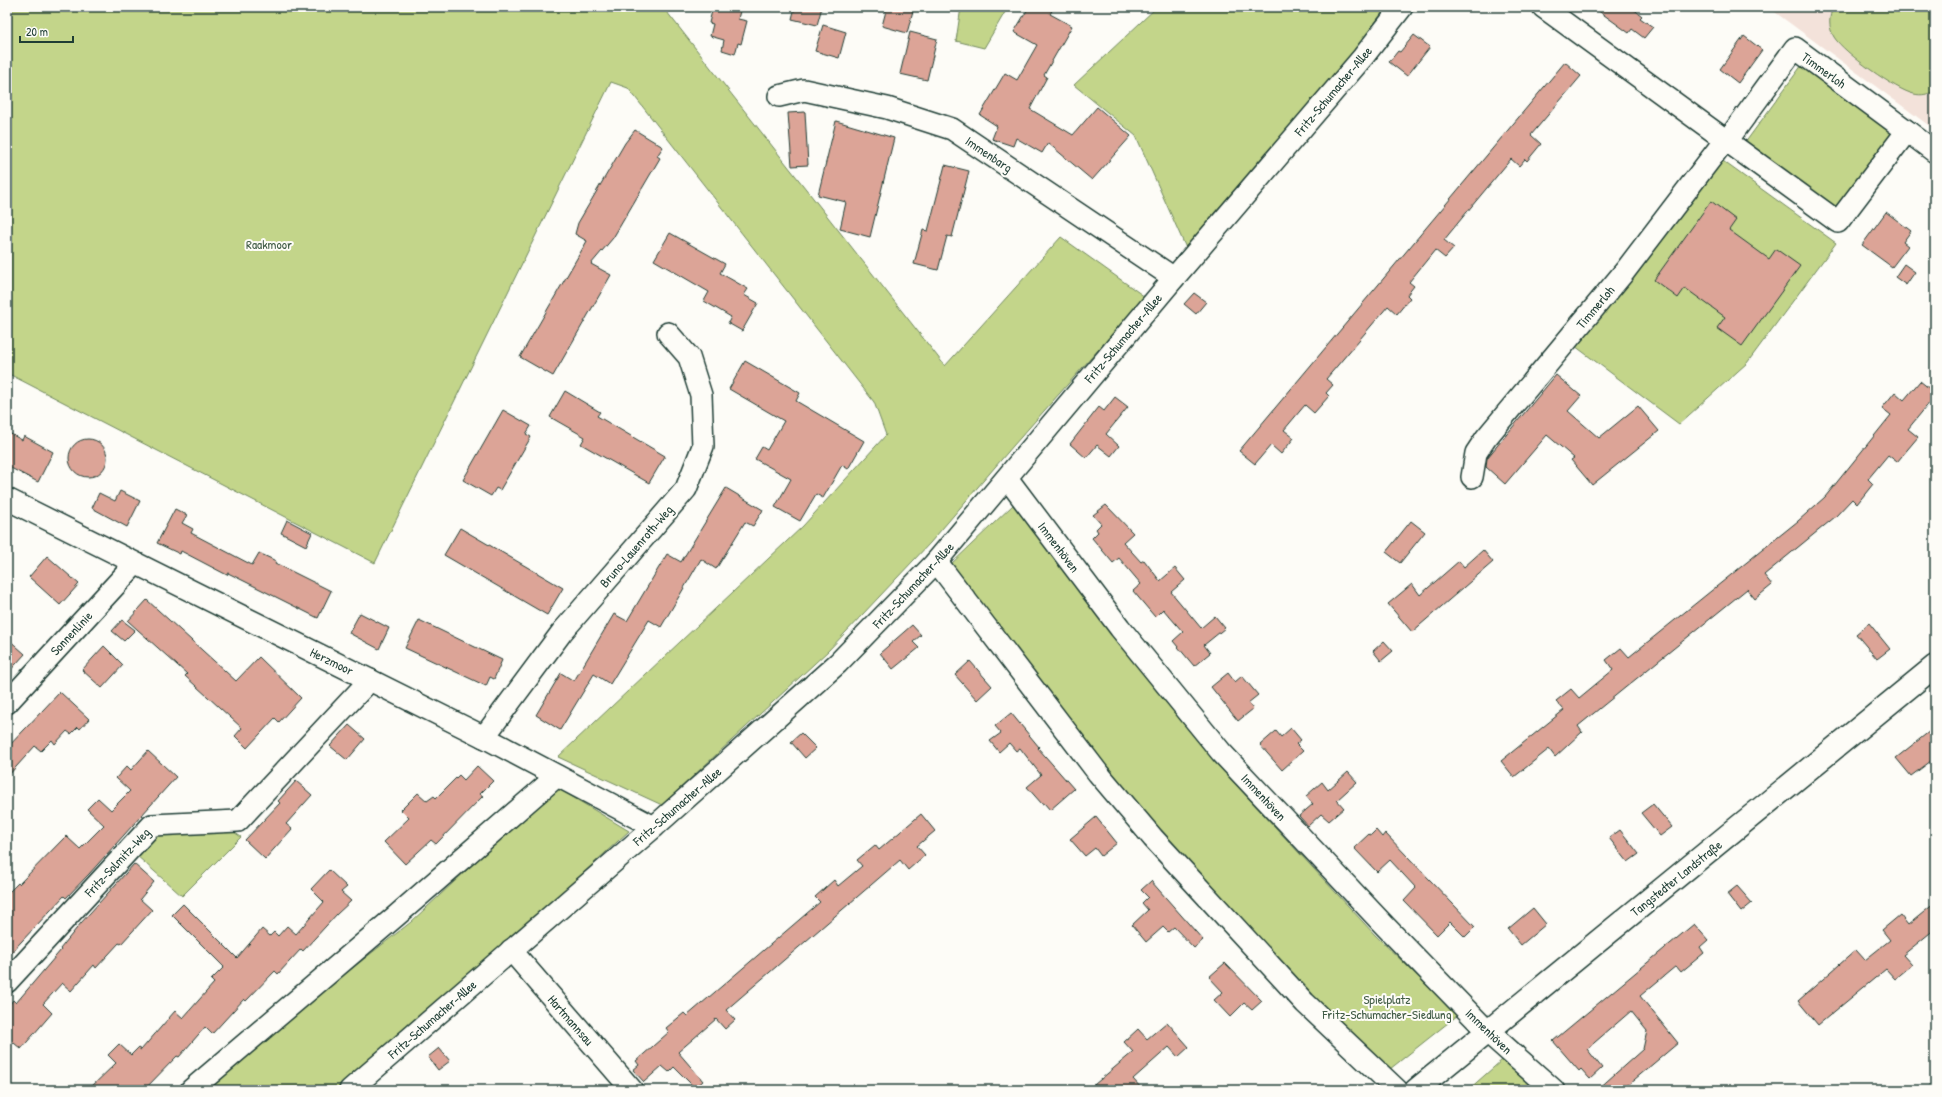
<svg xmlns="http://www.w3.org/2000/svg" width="1942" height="1097" viewBox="0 0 1942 1097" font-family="'Patrick Hand',sans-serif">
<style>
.built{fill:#f3e2da}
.green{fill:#c3d58a;stroke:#71895f}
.building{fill:#dca497;stroke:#1f3d34}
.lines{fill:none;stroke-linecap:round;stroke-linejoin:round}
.street-casing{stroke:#1f3d34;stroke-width:24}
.secondary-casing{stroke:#1f3d34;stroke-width:25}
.street{stroke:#fdfcf7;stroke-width:21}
.secondary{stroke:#fdfcf7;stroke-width:22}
.labels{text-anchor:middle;stroke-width:4;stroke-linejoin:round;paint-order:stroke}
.street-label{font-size:13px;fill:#1f3d34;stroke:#fdfcf7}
.park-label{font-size:13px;fill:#405b45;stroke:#fdfcf7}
</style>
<rect width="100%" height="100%" fill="#fdfcf7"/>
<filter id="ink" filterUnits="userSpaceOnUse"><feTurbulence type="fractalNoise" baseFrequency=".025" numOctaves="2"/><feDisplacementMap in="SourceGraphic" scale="8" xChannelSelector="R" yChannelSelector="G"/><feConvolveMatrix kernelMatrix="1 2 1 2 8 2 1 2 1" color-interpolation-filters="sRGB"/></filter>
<g filter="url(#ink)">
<polygon class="built" points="1768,7 1935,7 1935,130"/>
<g class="green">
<polygon points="7,7 663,7 945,366 1061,237 1145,297 1013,446 930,543 828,651 662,805 558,757 803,526 886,435 874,402 628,88 611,82 375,563 7,373"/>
<polygon points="961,7 1008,7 984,48 956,41"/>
<polygon points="1157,7 1386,7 1343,68 1214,213 1186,248 1136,136 1074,85"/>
<path d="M1833 7H1935V91C1928 94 1922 96 1914 94 1897 91 1843 52 1834 37 1828 27 1829 17 1833 7Z"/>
<polygon points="1802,65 1895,132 1834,214 1742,147"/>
<polygon points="1720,159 1836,243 1747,363 1679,424 1575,346"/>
<polygon points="1013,505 1151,684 1214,761 1375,935 1458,1015 1390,1069 1316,999 1104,770 950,565"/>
<polygon points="556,787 629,831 417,1025 341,1090 205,1090 290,1017 411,922"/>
<polygon points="234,832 241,837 182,896 136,855 155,835"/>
<polygon points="1502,1060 1535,1090 1468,1090"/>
</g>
<g class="building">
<polygon points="713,7 741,7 738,19 747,21 741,44 738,43 735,54 722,50 724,40 710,36 713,24 709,23"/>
<polygon points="795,7 822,7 817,25 792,19"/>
<polygon points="887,7 914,7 907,33 882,26"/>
<polygon points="1029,7 1054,7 1050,14 1072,26 1044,75 1047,77 1030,109 1073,135 1097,107 1131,136 1092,180 1048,143 1042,153 1016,138 1013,146 992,139 997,126 980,115 1005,73 1017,80 1037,45 1014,32"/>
<polygon points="1593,7 1631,7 1642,16 1640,18 1653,27 1644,38 1632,29 1629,33"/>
<polygon points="823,25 846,32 839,58 815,51"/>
<polygon points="910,32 937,39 927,80 900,74"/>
<polygon points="1414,35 1430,47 1407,76 1389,62 1398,51 1400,52"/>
<polygon points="1744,36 1762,50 1738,83 1720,69"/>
<polygon points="1565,62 1581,76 1531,135 1541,144 1527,161 1525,159 1519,166 1511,159 1476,201 1444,240 1454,248 1445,258 1435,250 1409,282 1414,286 1407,295 1410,298 1397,314 1388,306 1326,379 1333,385 1326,393 1329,396 1314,413 1305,405 1284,430 1294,438 1281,454 1271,445 1255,464 1239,451"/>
<polygon points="805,112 808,165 792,166 788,113"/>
<polygon points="836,121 894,138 870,237 840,229 846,202 818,195"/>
<polygon points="635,130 663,147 657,156 660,158 613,238 591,264 611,275 553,376 520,357 587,241 575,234 578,223 625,143"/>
<polygon points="945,165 969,171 952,237 947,236 938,270 914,264 923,230 928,231"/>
<polygon points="1711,201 1736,220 1729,230 1769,259 1776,249 1800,266 1742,346 1717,328 1725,317 1685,288 1678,298 1654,280"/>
<polygon points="1886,212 1911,231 1903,242 1908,246 1892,267 1862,245"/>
<polygon points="670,233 725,264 720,273 748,289 744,295 758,303 742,331 728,323 731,317 704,301 709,292 654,260"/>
<polygon points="1904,264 1915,272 1906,285 1895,277"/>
<polygon points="1194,293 1206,302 1196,314 1184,304"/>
<polygon points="745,361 800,393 796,401 864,441 848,469 842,465 823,498 816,494 800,521 775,507 791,479 755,459 762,447 767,450 784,421 729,389"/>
<polygon points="1556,375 1581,396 1568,411 1599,438 1638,406 1659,431 1592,485 1571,460 1574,458 1547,435 1505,484 1486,467 1487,458"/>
<polygon points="1920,381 1935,393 1935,396 1908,429 1918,437 1897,462 1888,455 1868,479 1873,484 1857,504 1852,499 1835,517 1764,575 1772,585 1755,599 1747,589 1578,726 1582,732 1555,757 1549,749 1514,777 1501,761 1564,710 1556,701 1571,689 1579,698 1613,670 1606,660 1621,648 1629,657 1798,521 1825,497 1891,415 1882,408 1895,392 1904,400"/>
<polygon points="565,391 600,412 597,416 665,456 649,483 581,444 585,437 550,417"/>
<polygon points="1115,397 1128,407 1106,434 1119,446 1111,456 1097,445 1086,458 1070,444 1099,407 1104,411"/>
<polygon points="503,410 531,426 526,434 531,437 500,490 496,488 491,496 463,480"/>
<polygon points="7,432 22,440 24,436 53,452 38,482 7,466"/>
<circle cx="88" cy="458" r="19"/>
<polygon points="726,488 763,510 753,526 745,522 716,569 701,559 661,627 649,620 610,684 594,674 560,730 536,715 561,673 574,681 614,614 627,621 667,554 681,562"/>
<polygon points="120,491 140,501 127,527 92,508 99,493 115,501"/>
<polygon points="1106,505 1133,533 1123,542 1141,562 1144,560 1160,581 1175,568 1185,580 1171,592 1201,628 1215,616 1225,628 1204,645 1210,653 1194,666 1173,641 1183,632 1163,609 1155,617 1133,591 1141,584 1119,558 1113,563 1092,538 1098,532 1096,529 1101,524 1093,515"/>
<polygon points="175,509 187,515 182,523 193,529 191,533 252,565 259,553 276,561 275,563 331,591 318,618 228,573 227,575 181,551 180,554 157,543"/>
<polygon points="287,520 312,533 306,546 281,533"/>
<polygon points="1411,521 1425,532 1400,563 1386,552"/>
<polygon points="460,528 563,588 547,615 444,555"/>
<polygon points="1483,550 1493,562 1412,632 1388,604 1412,584 1420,595 1459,561 1464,567"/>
<polygon points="47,556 79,584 60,605 29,577"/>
<polygon points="147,600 236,681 259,657 301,698 279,722 275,718 247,748 235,736 242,728 185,676 187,674 128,621"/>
<polygon points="360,613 389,628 379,649 349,633"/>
<polygon points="122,620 135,630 124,641 112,631"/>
<polygon points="419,620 502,660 494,679 490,677 486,686 405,648"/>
<polygon points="1869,623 1890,649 1877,659 1856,634"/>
<polygon points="912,625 921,635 913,642 919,648 893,669 880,653"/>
<polygon points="7,638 25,654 7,674"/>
<polygon points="1384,641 1393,651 1381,661 1373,651"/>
<polygon points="104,646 123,665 102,688 82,670"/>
<polygon points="970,661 992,686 977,700 955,675"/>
<polygon points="1228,673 1235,682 1242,676 1258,695 1248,703 1253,709 1238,721 1211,687"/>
<polygon points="60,692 89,719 80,729 78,727 71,734 67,731 55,744 52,740 41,751 35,746 7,777 7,748"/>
<polygon points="1011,713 1039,747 1038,748 1074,789 1050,810 1044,803 1042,804 1027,787 1041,775 1020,748 1016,751 1009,743 999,752 990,741 1001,733 995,726"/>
<polygon points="349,725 365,739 347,760 330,746"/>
<polygon points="1935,727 1935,758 1911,776 1896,758"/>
<polygon points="1291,728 1301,740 1296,744 1303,751 1282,770 1260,745 1276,731 1281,737"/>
<polygon points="801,733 816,748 805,758 791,742"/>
<polygon points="148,751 176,777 89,874 66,898 64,896 7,957 7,894 18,883 19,884 66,836 80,849 104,825 87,809 98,798 111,810 130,791 116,778 127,766 131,770"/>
<polygon points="477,766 493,781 480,794 483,796 436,844 431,840 405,864 384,842 409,818 401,810 418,793 427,801 434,796 436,798 459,775 464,780"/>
<polygon points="1348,772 1357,782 1337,800 1344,808 1329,821 1321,814 1308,826 1299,816 1313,804 1306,796 1322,782 1328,790"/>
<polygon points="296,781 312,795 286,824 292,829 265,859 245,840 280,803 278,801"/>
<polygon points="1653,804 1672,827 1660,836 1641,813"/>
<polygon points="921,814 935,831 917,846 925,855 908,870 900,860 726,1010 735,1020 725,1029 716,1019 678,1052 703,1081 695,1088 674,1067 669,1072 662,1066 644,1082 633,1070 639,1065 636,1061 669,1032 666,1028 684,1013 687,1016 820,902 815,897 834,880 838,886 862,866 857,860 875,845 879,850"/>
<polygon points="1096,817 1117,843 1101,856 1095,848 1085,856 1070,839"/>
<polygon points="1376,830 1382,837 1385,833 1475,927 1465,937 1450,922 1437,935 1404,901 1416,888 1390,860 1377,872 1354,848 1369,834 1371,835"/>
<polygon points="1620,830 1639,854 1628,862 1609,838"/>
<polygon points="134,864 154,882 140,899 152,910 121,944 119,943 96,968 94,965 71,991 62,983 43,1004 52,1013 21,1049 7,1037 7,1008 13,1000 16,1003 61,950 60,949 81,923"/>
<polygon points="329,870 347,887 341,892 351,901 337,914 303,951 301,949 278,974 275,971 246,1001 244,999 212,1034 205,1027 179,1057 177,1056 144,1090 88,1090 116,1063 108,1055 119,1044 131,1055 138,1048 141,1050 175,1011 183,1018 214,983 211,980 224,967 172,915 183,904 237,958 262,929 270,936 274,932 278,936 287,926 296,934 324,902 311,889"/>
<polygon points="1151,881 1203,940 1194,948 1174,927 1168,932 1163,927 1146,942 1132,925 1148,910 1142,903 1148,897 1141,890"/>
<polygon points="1737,886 1752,903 1741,912 1727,894"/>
<polygon points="1935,903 1935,929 1903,955 1912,965 1895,979 1886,969 1818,1025 1798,1001 1856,950 1865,960 1890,940 1882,930 1900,915 1908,925"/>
<polygon points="1533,908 1546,924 1521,945 1508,929"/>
<polygon points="1694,924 1708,940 1700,947 1704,953 1681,972 1676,966 1640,996 1678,1043 1622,1090 1597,1090 1643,1049 1647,1031 1631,1011 1587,1049 1602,1068 1590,1079 1581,1069 1579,1071 1553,1041"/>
<polygon points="1225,963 1262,1001 1252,1010 1244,1003 1230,1017 1214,1000 1223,992 1209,977"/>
<polygon points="1167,1022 1189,1047 1178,1057 1169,1047 1133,1079 1143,1090 1088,1090 1133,1052 1124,1042 1138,1029 1147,1039"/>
<polygon points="439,1048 450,1061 438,1070 428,1057"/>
</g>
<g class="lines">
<defs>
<g id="street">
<polyline points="1543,7 1838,222 1907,131 1935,152"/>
<polyline points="779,96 804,90 887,108 952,129 1174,278"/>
<polyline points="1727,141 1795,48 1907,131"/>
<polyline points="1472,477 1476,453 1486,438 1625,271 1725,140"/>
<polyline points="1007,478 1120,628 1221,752 1385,926 1488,1032"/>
<polyline points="7,499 484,737 654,827"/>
<polyline points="935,563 939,565 1098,773 1153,838 1305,1003 1397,1090"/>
<polyline points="7,703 135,564"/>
<polyline points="484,737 562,632 686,489 703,446 701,395 689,357 668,333"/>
<polyline points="511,950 632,1090"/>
<polyline points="7,982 152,825 238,821 370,680"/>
<polyline points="191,1090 396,916 557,776"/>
<polyline points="350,1090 654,827 838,663 935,563 1174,278 1363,57 1402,7"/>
</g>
<g id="secondary">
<polyline points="1488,1032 1553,1090"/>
<polyline points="1416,1090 1935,666"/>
</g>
</defs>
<use href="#street" class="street-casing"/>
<use href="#secondary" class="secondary-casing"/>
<use href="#street" class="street"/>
<use href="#secondary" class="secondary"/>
</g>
</g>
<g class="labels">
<g class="street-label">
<text transform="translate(1824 70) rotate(36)" y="5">Timmerloh</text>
<text transform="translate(1333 91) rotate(-50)" y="5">Fritz-Schumacher-Allee</text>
<text transform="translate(989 154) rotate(34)" y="5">Immenbarg</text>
<text transform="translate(1595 307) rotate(-50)" y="5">Timmerloh</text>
<text transform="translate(1123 338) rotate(-50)" y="5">Fritz-Schumacher-Allee</text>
<text transform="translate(636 546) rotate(-49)" y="5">Bruno-Lauenroth-Weg</text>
<text transform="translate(1059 547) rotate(53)" y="5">Immenhöven</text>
<text transform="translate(913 585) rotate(-47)" y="5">Fritz-Schumacher-Allee</text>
<text transform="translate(71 633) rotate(-47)" y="5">Sonnenlinie</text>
<text transform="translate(332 661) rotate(26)" y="5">Herzmoor</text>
<text transform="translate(1264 797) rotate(47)" y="5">Immenhöven</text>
<text transform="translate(677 806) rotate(-41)" y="5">Fritz-Schumacher-Allee</text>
<text transform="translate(117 862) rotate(-47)" y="5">Fritz-Solmitz-Weg</text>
<text transform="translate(1676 878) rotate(-39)" y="5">Tangstedter Landstraße</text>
<text transform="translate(432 1019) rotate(-41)" y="5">Fritz-Schumacher-Allee</text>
<text transform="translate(571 1020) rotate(49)" y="5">Hartmannsau</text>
<text transform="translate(1489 1031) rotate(44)" y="5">Immenhöven</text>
</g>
<g class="park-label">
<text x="269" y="249">Raakmoor</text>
<text x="1387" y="1004">Spielplatz<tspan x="1387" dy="15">Fritz-Schumacher-Siedlung</tspan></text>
</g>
</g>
<rect width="1942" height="1097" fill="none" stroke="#fdfcf7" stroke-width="24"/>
<rect x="12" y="12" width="1918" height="1073" fill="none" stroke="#1f3d34" stroke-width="1.5" filter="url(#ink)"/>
<path d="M20 36v6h53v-6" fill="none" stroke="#1f3d34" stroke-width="2"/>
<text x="26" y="36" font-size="12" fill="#1f3d34" stroke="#fdfcf7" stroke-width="3" paint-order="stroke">20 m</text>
</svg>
